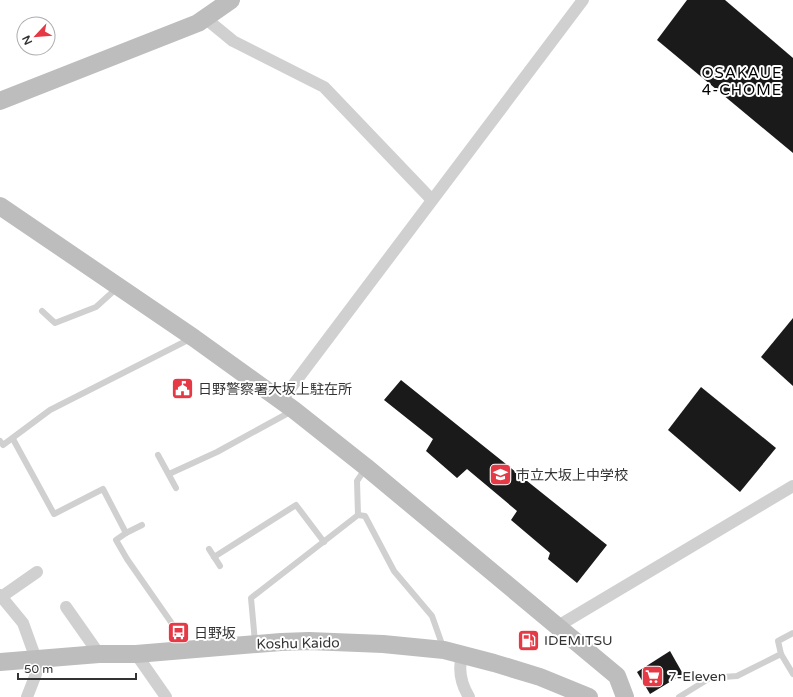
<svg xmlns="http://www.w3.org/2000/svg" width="793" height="697" viewBox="0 0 793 697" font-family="'Varela Round','Noto Sans JP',sans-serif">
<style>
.building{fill:#1a1a1a}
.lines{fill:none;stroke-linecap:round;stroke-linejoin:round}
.lane{stroke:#d0d0d0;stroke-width:6}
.street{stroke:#d0d0d0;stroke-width:12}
.secondary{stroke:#bdbdbd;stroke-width:18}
.labels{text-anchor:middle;stroke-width:4;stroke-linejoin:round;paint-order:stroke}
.poi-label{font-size:14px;fill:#333;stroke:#fff;text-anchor:start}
.street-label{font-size:14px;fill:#333;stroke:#fff}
.neighbourhood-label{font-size:15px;letter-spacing:1px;fill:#000;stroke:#fff}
</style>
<rect width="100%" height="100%" fill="#fff"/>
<g class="building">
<polygon points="687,0 725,0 793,58 793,153 657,40"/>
<polygon points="793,318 793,386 761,357"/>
<polygon points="401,380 607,545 577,583 548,559 550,553 511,520 517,511 467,469 457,478 426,451 433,439 384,400"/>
<polygon points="701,387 776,448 740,492 668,430"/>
<polygon points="670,651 683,674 650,694 637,672"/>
</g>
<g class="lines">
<g class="lane">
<polyline points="42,311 55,323 96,307 117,288"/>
<polyline points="13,439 54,514 103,489 126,533 116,540 127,559 189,648"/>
<polyline points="0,441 3,445 50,410 190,339"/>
<polyline points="158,455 176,488"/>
<polyline points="169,474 217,452 292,411"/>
<polyline points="358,515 365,516 394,571 432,616 443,647"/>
<polyline points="126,533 142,525"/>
<polyline points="209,549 220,566"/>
<polyline points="214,557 296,505 324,542"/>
<polyline points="255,642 251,598 358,515 357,481 365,469"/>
<polyline points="781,654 793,674"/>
<polyline points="679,697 710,678 737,676 781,654 778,641 793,633"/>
</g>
<g class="street">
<polyline points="205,18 233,41 324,87 432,200"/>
<polyline points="281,401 583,0"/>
<polyline points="0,595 23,623 36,659 36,674 27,697"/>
<polyline points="1,597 37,572"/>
<polyline points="66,607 99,654"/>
<polyline points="558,626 793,486"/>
<polyline points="136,654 166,697"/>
<path d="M462 655C458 670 461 684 469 697"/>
</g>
<g class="secondary">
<polyline points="0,101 198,23 231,0"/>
<polyline points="0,206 194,338 294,410 366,467 617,676 625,697"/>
<polyline points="0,662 99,654 136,654 281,642 309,641 383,644 444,650 494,663 540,677 589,697"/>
</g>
</g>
<defs>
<symbol id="civic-square" viewBox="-11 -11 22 22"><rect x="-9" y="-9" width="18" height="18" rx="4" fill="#e63946" stroke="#fff"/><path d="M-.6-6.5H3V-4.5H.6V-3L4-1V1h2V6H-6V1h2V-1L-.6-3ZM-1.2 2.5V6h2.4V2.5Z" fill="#fff"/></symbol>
<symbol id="school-square" viewBox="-11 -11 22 22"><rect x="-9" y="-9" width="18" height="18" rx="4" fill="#e63946" stroke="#fff"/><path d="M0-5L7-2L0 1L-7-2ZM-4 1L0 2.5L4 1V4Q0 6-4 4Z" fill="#fff"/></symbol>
<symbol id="bus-square" viewBox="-11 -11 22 22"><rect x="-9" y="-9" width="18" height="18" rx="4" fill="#e63946" stroke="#fff"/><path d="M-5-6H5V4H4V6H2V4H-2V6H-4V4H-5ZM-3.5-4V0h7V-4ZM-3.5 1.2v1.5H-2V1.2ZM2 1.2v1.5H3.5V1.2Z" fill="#fff"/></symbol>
<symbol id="fuel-square" viewBox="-11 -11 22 22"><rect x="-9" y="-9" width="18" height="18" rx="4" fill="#e63946" stroke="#fff"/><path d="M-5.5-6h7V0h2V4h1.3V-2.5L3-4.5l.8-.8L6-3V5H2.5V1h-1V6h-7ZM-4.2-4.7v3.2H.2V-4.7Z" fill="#fff"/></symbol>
<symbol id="supermarket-square" viewBox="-11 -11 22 22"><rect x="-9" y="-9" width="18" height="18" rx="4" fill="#e63946" stroke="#fff"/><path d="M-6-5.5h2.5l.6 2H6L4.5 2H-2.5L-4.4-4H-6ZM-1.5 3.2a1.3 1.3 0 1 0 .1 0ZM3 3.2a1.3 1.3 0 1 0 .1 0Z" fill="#fff"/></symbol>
</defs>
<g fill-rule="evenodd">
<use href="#civic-square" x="170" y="376" width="25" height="25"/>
<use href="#school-square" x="488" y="462" width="25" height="25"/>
<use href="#bus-square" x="166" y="620" width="25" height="25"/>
<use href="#fuel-square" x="516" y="628" width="25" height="25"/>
<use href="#supermarket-square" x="640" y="664" width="25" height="25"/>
</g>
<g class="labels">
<g class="poi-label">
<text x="198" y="394">日野警察署大坂上駐在所</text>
<text x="516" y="480">市立大坂上中学校</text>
<text x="194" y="638">日野坂</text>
<text x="544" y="645">IDEMITSU</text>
<text x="668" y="681">7-Eleven</text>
</g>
<g class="street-label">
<text transform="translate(298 643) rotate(-1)" y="5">Koshu Kaido</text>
</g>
<g class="neighbourhood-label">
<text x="742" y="78">OSAKAUE<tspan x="742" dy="17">4-CHOME</tspan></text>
</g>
</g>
<g transform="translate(36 36) rotate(244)"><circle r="19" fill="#ffffff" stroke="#adadad"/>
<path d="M0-3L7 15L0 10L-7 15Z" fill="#e63946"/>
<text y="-6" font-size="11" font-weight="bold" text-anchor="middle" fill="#333333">N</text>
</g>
<path d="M18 673v6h118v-6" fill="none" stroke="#333333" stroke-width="2"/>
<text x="24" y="673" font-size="12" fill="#333333" stroke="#ffffff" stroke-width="3" paint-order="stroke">50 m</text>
</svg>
